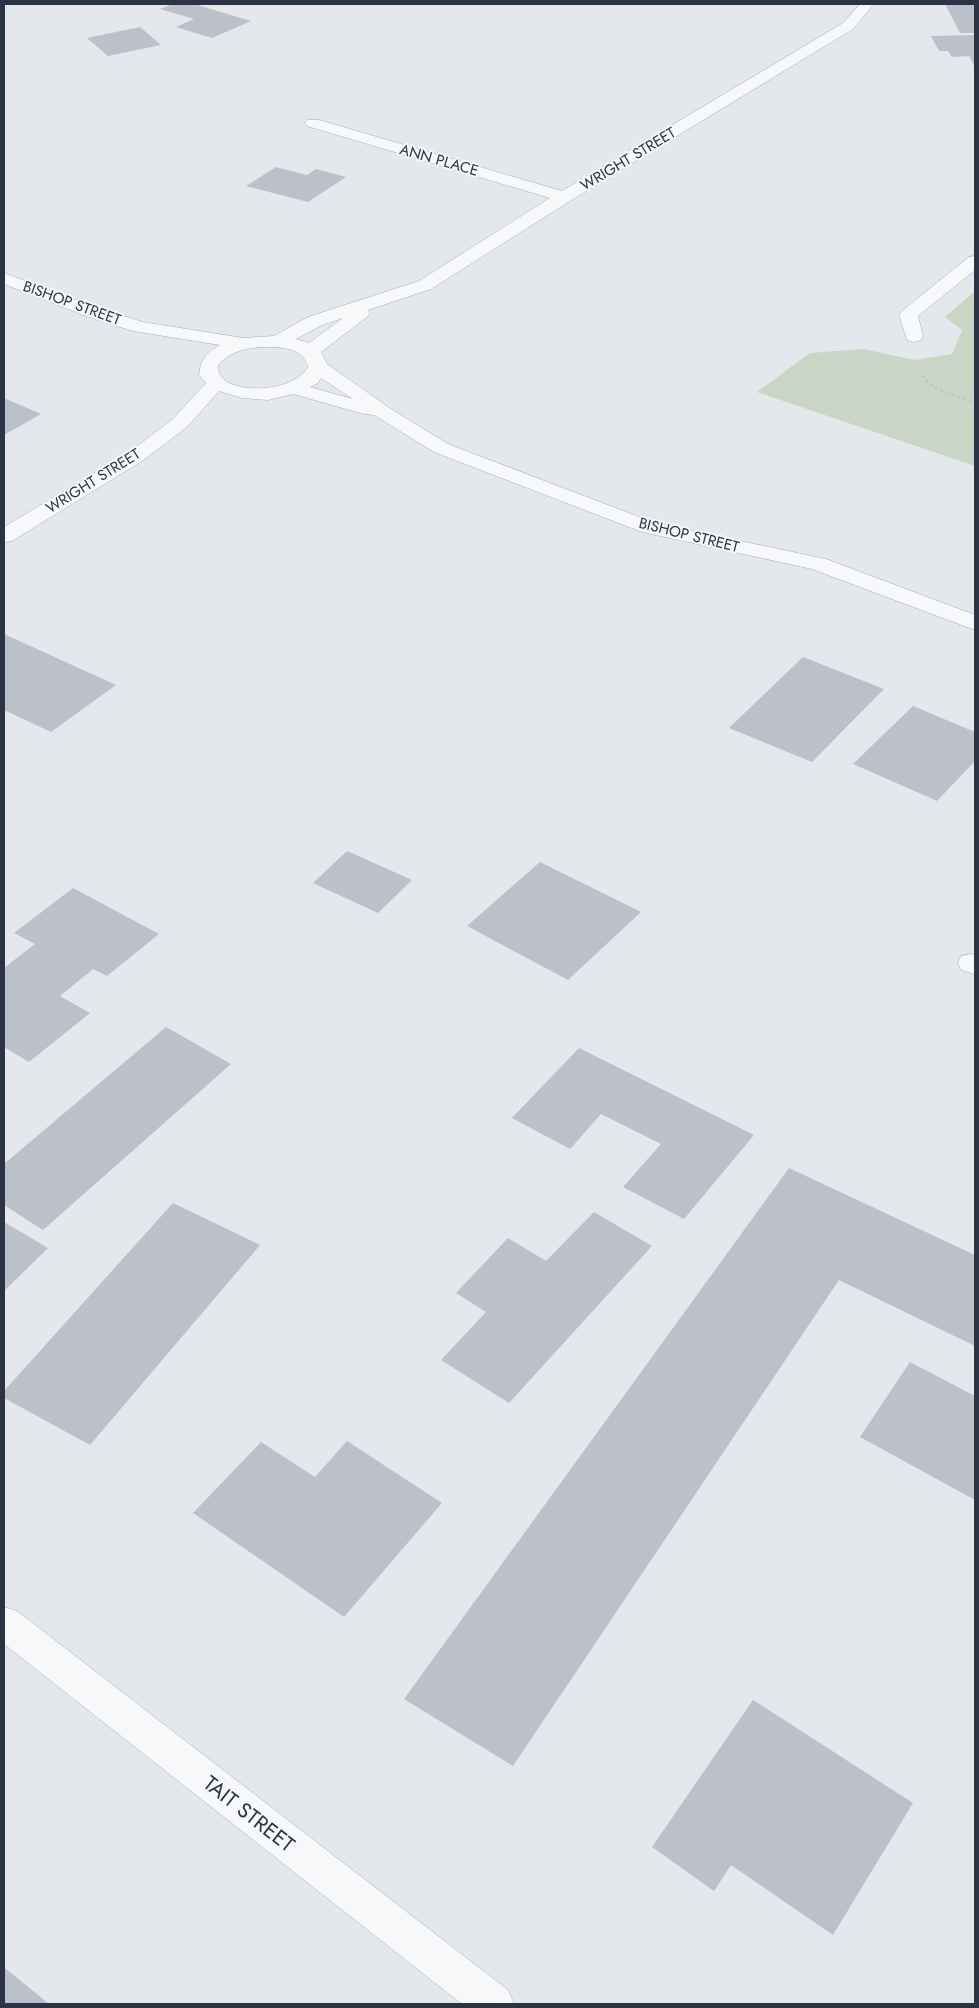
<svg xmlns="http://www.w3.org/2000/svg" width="979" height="2008" viewBox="0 0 979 2008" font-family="Jost,sans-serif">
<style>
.green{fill:#c9d6c5}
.building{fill:#bbc0ca}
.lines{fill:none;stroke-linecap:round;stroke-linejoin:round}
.minor-casing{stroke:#a9aeb7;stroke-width:1}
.path{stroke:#c2c5cb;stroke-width:2.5;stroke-dasharray:3 3;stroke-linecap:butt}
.minor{fill:#f7f8fa;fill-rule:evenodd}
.labels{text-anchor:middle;stroke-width:4;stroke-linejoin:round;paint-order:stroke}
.far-street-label{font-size:15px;fill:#2b3445;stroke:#f4f6f9}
.near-street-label{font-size:21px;fill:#2b3445;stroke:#f4f6f9}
</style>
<rect width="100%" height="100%" fill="#e4e7ec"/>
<polygon class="green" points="975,291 975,466 757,392 810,353 864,349 914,360 952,354 962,330 945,317"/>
<g class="building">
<polygon points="173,4 194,4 251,21 212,38 176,27 194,19 160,9"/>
<polygon points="945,4 975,4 975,33 960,33"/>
<polygon points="140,27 161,45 108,56 87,38"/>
<polygon points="975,35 975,67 969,56 952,57 948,51 939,51 931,36"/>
<polygon points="276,167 307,175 316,169 346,177 308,202 246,186"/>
<polygon points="4,398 41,414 4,435"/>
<polygon points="4,634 116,685 51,732 4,710"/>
<polygon points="803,657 884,689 812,762 729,728"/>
<polygon points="913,706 975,732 975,761 937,801 853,764"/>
<polygon points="347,851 412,880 378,913 313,883"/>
<polygon points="540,862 641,912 568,980 467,926"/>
<polygon points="73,888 159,934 107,976 93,969 60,996 90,1013 29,1062 4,1047 4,968 35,944 14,933"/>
<polygon points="166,1027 231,1064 43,1230 4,1205 4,1164"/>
<polygon points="579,1048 754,1135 684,1219 623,1187 661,1144 601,1114 570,1149 512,1118"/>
<polygon points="789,1168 975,1255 975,1346 839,1280 513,1766 404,1699"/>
<polygon points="173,1203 260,1245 90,1445 4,1398 4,1391"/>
<polygon points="594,1212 652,1246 509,1403 441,1360 486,1312 456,1293 508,1238 546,1261"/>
<polygon points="4,1222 48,1248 4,1291"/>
<polygon points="910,1362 975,1396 975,1500 860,1437"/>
<polygon points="347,1441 442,1503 344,1617 193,1513 261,1442 315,1477"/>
<polygon points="753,1700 913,1803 833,1935 731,1865 714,1891 652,1847"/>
<polygon points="5,1968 49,2004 4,2004"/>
</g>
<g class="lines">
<defs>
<g id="minor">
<path d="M860 4H874L853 29 570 201 431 289 368 310 370 313 367 317 321 352 327 364 391 409 448 444 655 523 826 559 975 615V630L812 569 642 532 434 452 374 415 364 414 293 394 268 400 242 398 219 391 187 427 142 461 12 541 4 542V527L128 453 173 419 206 383 199 375C200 360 207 352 220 345L133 331 86 316 4 284V273L98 308 143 322 243 338 274 336 308 317 419 281 550 198 307 126 305 123 307 120H319L562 191 843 23ZM343 318 309 343 296 339 322 325ZM263 347C281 347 303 347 308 367 296 389 249 394 227 382 224 380 221 376 219 373L218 365C231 351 245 348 263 347ZM321 378 353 399 310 387 318 383Z"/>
<polygon points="975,256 975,270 918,316 923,336 921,340 914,342 907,340 899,315 902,311 969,257"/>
<polygon points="971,954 975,955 975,974 961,970 958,963 961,956"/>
<polygon points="4,1607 17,1611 508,1990 514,2004 462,2004 4,1644"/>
</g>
</defs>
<use href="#minor" class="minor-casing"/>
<path class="path" d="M922 375C935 393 955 395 975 402"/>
<use href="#minor" class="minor"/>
</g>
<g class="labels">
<g class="far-street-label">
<text transform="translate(628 159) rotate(-31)" y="5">WRIGHT STREET</text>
<text transform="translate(439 160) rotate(16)" y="5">ANN PLACE</text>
<text transform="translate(72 303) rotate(20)" y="5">BISHOP STREET</text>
<text transform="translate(93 481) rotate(-32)" y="5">WRIGHT STREET</text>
<text transform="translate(689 535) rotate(14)" y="5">BISHOP STREET</text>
</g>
<g class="near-street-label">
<text transform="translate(249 1814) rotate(38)" y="7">TAIT STREET</text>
</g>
</g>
<rect width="979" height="2008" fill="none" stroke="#2b3445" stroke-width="10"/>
</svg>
